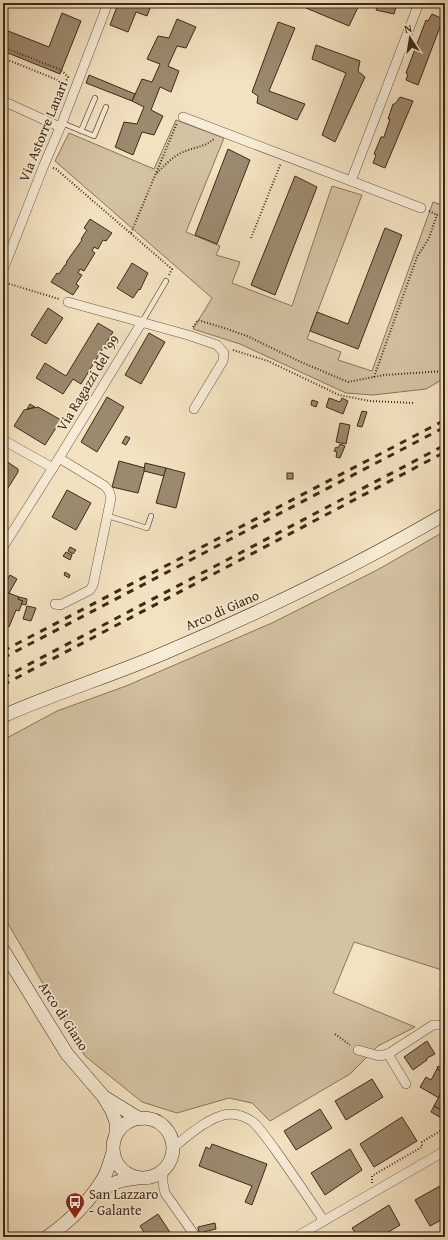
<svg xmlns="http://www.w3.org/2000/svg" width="448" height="1240" viewBox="0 0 448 1240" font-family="'Gentium Book Plus',serif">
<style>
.green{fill:#d4c3a3;stroke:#89765e}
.building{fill:#9c8a6f;stroke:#3e2a18}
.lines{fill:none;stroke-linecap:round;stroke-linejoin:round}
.service-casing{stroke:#6b5842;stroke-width:6}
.minor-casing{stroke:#6b5842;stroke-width:10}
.secondary-casing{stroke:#3e2a18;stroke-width:14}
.path{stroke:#3e2a18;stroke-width:2;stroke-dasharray:1 2;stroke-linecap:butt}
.service{stroke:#f7ecd6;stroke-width:4.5}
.minor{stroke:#f7ecd6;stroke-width:9}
.secondary{stroke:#f7ecd6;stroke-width:13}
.rail{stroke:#3e2a18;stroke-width:3;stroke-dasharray:7 7;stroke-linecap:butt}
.labels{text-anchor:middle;stroke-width:3.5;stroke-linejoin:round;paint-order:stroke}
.street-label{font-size:14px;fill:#3e2a18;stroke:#f7ecd6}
.poi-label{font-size:14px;fill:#3e2a18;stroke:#f7ecd6;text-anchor:start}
</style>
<rect width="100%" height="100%" fill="#f3e2c0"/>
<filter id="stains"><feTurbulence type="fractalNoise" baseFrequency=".005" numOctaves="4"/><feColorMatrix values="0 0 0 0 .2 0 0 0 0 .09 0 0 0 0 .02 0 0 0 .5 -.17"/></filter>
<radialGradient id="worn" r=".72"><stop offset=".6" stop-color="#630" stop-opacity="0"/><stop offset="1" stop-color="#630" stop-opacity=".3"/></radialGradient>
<g class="green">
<polygon points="176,120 224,138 186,232 220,246 216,255 240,262 232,283 292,306 332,186 362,195 307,339 341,352 338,360 372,371 433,202 445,206 445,378 426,389 373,395 346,393 240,344 193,329 212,298 55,161 69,133 154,169"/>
<polygon points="445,531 445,971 354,942 333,993 415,1027 378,1046 350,1074 270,1121 252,1103 229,1098 177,1113 142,1102 85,1056 3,915 3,740 57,711 126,686 272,623 379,569"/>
</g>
<g class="building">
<polygon points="130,3 152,3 147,16 136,12 128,32 110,25 118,4 128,8"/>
<polygon points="294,3 360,3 349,26"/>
<polygon points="378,3 397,3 394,14 376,10"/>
<polygon points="62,13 81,21 60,74 3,51 3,29 49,47"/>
<polygon points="432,14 443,19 418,85 406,80 408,74 406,73 426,20 428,21"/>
<polygon points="177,19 196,27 186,48 177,46 168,66 179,71 171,92 160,87 151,110 163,116 154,135 142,132 133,155 115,147 116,145 124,122 137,124 144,107 132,101 142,79 152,82 160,64 147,59 158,36 169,38"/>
<polygon points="278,22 295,28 269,91 305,104 297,120 257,103 258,96 252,92"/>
<polygon points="316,45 360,61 358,71 365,77 335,142 322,135 346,73 312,59"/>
<polygon points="89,75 135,94 132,101 86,83"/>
<polygon points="400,97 413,101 385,168 373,163 376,155 374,154 381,137 384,137 390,119 388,119 393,104 395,104"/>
<polygon points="228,149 250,160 217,244 195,235"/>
<polygon points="295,176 317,187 275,295 251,285"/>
<polygon points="90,219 112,233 106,241 103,240 98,249 94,247 92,251 95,253 84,271 80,269 78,273 82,275 76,284 79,286 73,295 51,282 57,273 59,274 65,265 66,265 67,261 82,240 81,239 87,230 84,228"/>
<polygon points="385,228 402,235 358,349 310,331 317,312 348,324"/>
<polygon points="132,263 148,273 140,290 139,289 133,298 117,288"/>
<polygon points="48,308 63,318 46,344 31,335"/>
<polygon points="98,323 113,332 81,384 73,379 63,394 36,378 45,363 66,376"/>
<polygon points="149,333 165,342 141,384 125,375"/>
<polygon points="107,397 124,407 97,452 81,442"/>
<polygon points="329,398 340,402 342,398 348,401 343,414 326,407"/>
<polygon points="312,400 318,402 316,407 311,405"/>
<polygon points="3,402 8,406 3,414"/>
<polygon points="30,404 35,407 27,409"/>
<polygon points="38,407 61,420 45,445 14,426 24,410"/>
<polygon points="362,411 367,412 362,427 357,426"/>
<polygon points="340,423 350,425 346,444 336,442"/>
<polygon points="126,436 130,438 126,445 122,443"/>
<polygon points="340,444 345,446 340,458 336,457 337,452 334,451 336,447 338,448"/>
<polygon points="3,459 18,469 18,472 3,496"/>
<polygon points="119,461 145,468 138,493 112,487"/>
<polygon points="145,463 166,468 164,476 144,471"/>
<polygon points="166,468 185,473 176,508 156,503"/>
<rect x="287" y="473" width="6" height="6"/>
<polygon points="67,490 91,503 76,530 52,517"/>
<polygon points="70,547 76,550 73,554 68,551"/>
<polygon points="66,552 72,555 70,560 63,556"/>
<polygon points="65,572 70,575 69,578 64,575"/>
<polygon points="10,575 17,579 9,593 3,590 3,587"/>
<polygon points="6,592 19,597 18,599 23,601 19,611 16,610 9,627 3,625 3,604"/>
<polygon points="19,597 27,599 26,605 21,604 23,601 18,599"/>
<polygon points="27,606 36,608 31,621 23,619"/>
<polygon points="442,985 445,986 445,994 440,992"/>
<polygon points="427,1041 435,1054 427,1058 427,1060 413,1070 404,1057"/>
<polygon points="438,1066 445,1070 445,1074 437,1069"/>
<polygon points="437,1069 445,1074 445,1093 442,1091 439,1098 420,1087 426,1077 431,1080"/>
<polygon points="372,1079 383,1097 346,1120 335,1101"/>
<polygon points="442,1091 445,1093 445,1112 434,1106"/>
<polygon points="434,1106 445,1112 445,1120 431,1112"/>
<polygon points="320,1109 332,1128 296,1150 284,1131"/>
<polygon points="402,1117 417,1141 374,1167 360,1144"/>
<polygon points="212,1144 267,1164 252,1205 245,1202 252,1186 199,1166 206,1147 210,1149"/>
<polygon points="350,1149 362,1170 325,1195 311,1173"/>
<polygon points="440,1186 445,1194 445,1218 430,1226 415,1200"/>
<polygon points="389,1205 400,1225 380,1237 358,1237 352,1228"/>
<polygon points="158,1214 173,1237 147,1237 140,1226"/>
<polygon points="215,1223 216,1229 199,1233 198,1227"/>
</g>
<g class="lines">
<defs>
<g id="service">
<polyline points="62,123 94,136 106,107"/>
<polyline points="81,131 95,98"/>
<polyline points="142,322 166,281"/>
<polyline points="108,516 147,528 151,516"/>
</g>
<g id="minor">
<polyline points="3,101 60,127"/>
<polyline points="183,117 351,181 419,3"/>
<polyline points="351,181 421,208"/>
<polyline points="3,270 44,165 62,123 108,3"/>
<polyline points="68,302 188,335 217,345 224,353 223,361 194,409"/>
<polyline points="3,440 53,468"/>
<polyline points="3,547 59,458 142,322"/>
<polyline points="55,604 60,605 90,590 93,585 111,498 109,491 105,486 59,458"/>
<polyline points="358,1050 379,1056 388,1054 406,1084"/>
<polyline points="388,1054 433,1025 445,1025"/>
<path d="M173 1148C187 1136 211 1115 230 1114 238 1114 246 1117 253 1122 261 1129 267 1139 274 1148 291 1172 308 1197 324 1221"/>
<polyline points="163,1171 163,1183 165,1193 196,1237"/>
<polyline points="296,1237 443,1152"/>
</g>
<g id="secondary">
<path d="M3 716C57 692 114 675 169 651 263 611 356 566 445 514"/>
<polyline points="3,950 67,1054 103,1096 112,1111 116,1122 116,1135"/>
<polyline points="104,1097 140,1119"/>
<circle cx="143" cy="1148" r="30"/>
<path d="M95 1194C112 1183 118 1180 138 1178"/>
<path d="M47 1237C69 1222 89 1202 103 1179 108 1171 110 1161 113 1152"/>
</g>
</defs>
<use href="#service" class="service-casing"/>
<use href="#minor" class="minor-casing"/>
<use href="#secondary" class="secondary-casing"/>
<g class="path">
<polyline points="3,47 61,70 68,77 65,83 3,58"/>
<polyline points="53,168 56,169 172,269 169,275"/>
<path d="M157 173C164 166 171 158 181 153 193 147 204 148 215 138"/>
<polyline points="429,211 437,215"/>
<polyline points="131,233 177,123"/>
<polyline points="251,238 281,163"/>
<polyline points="3,282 59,299"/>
<polyline points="193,327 198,320 224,328 247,336 301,362 348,382 384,375 445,371"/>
<polyline points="233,350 268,361 339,395 370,401 414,403"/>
<polyline points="374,377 417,257 429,238 437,215 445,216"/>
<polyline points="335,1034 350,1045"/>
<polyline points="372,1183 372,1176 422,1147 422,1142 440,1131 445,1134"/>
</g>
<use href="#service" class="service"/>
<use href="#minor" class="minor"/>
<use href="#secondary" class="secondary"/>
<g class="rail">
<polyline points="3,651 445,420"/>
<polyline points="3,658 445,427"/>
<polyline points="3,678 445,445"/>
<polyline points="3,685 445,452"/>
</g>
</g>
<defs>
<symbol id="bus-pin" viewBox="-11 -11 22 30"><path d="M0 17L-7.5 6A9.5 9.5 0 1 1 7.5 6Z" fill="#8f2418" stroke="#f7ecd6"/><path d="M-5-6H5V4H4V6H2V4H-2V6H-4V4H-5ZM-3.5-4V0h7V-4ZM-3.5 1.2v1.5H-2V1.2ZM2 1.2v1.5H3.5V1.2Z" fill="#fff"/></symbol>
</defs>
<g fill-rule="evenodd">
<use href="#bus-pin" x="64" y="1191" width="22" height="30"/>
</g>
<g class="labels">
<g class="street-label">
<text transform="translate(43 131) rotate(-68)" y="5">Via Astorre Lanari</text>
<text transform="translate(88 383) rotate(-59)" y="5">Via Ragazzi del '99</text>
<text transform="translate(222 610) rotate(-24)" y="5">Arco di Giano</text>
<text transform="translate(64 1016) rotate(57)" y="5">Arco di Giano</text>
</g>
<g class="poi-label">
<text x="89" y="1199">San Lazzaro<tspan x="89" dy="16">- Galante</tspan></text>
</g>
</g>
<rect width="448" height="1240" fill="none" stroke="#f3e2c0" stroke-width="16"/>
<rect x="4" y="4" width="440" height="1232" fill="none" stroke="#3e2a18" stroke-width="2"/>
<rect x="8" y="8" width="432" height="1224" fill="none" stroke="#3e2a18"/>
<g transform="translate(410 38) rotate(348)" stroke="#f7ecd6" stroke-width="3" paint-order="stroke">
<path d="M0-3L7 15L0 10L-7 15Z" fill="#3e2a18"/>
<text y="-6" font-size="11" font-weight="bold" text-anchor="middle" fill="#3e2a18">N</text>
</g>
<rect width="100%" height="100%" filter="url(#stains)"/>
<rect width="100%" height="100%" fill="url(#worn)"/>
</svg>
